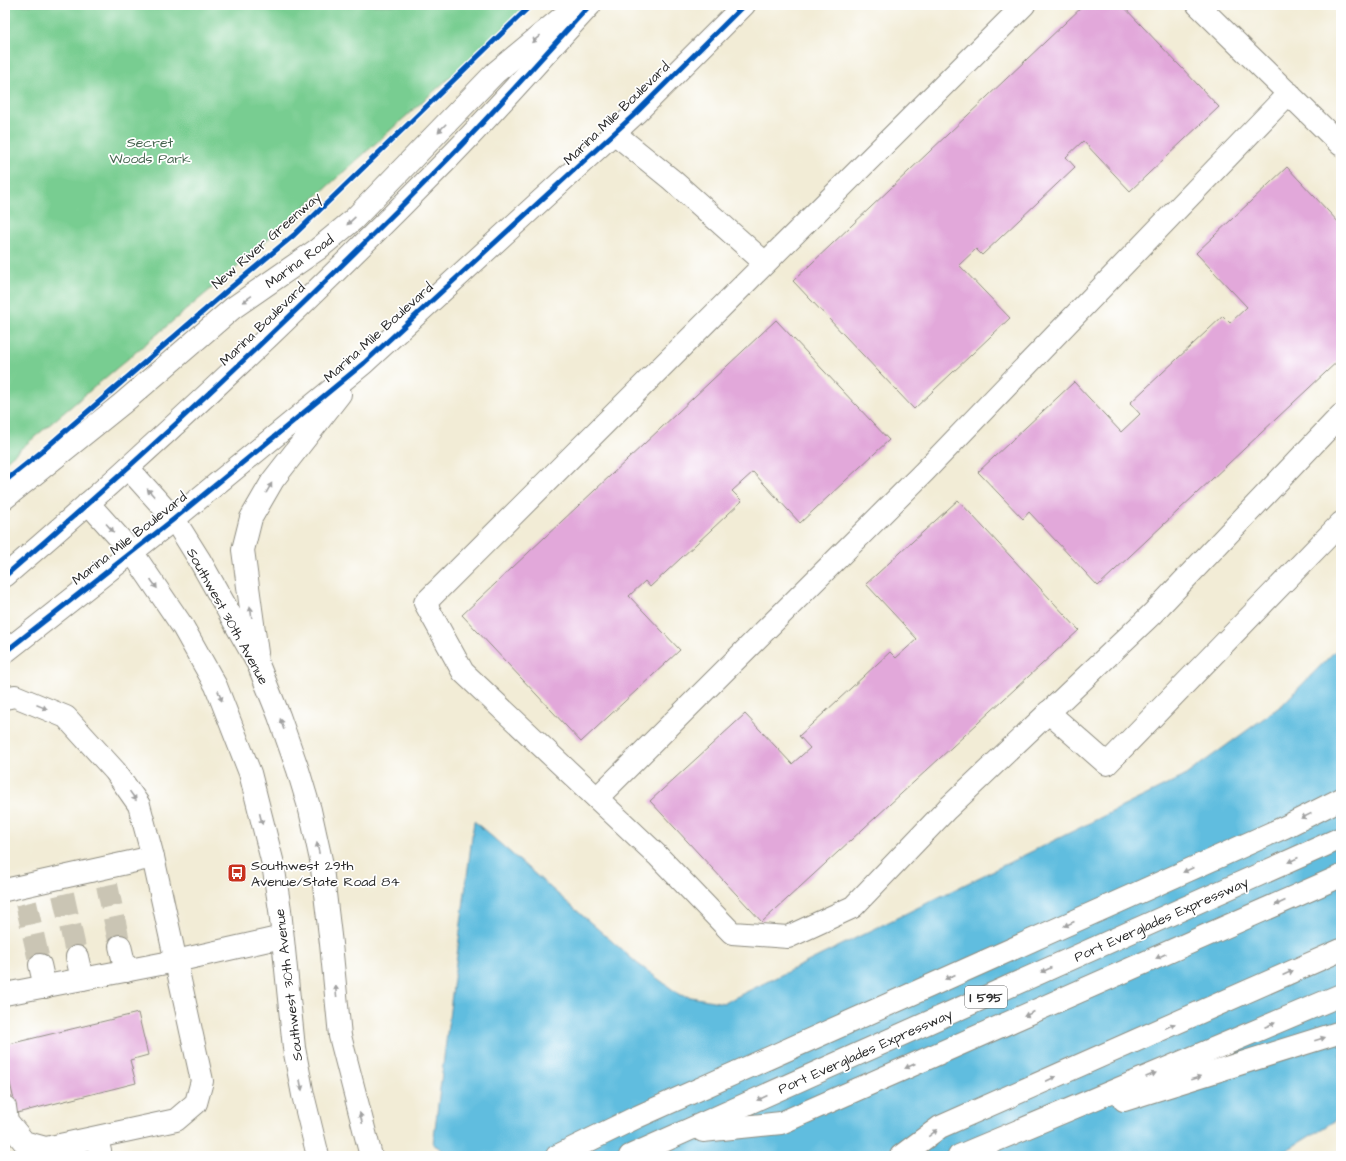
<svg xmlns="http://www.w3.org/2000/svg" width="1346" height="1161" viewBox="0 0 1346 1161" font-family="'Architects Daughter',sans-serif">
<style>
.green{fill:#78cd91;stroke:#527c5e}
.water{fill:#61bddf;stroke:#467485}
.building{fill:#e2a8da}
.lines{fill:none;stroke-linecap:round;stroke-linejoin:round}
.minor-tunnel{stroke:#cac5b4;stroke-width:22;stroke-dasharray:22 11;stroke-linecap:butt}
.minor-casing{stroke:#8e8c80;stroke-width:24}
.major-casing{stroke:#8e8c80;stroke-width:24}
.highway-casing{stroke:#8e8c80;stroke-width:24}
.minor{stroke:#fff;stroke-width:22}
.major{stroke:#fff;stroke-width:22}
.highway{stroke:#fff;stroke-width:22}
.cycleway-casing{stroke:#fff;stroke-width:8}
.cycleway{stroke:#0057b8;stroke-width:5}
.oneway{fill:#a0a0a0}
.labels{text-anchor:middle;stroke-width:3.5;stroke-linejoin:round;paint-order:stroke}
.shield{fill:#fff;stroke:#6b6b6b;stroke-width:1}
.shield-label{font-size:13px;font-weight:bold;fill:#2b2b2b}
.street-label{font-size:14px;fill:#2b2b2b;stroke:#fff}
.park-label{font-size:14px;fill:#46644f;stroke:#fff}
.poi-label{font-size:14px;fill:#2b2b2b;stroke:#fff;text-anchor:start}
</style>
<rect width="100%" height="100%" fill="#fff"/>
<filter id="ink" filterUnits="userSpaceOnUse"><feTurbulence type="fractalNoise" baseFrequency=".025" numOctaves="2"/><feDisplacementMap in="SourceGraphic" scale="8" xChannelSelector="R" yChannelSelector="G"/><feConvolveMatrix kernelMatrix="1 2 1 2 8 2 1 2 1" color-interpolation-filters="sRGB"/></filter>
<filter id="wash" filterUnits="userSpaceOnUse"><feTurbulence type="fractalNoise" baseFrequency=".012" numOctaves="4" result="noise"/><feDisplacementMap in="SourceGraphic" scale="16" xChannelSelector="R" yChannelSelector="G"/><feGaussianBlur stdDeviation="0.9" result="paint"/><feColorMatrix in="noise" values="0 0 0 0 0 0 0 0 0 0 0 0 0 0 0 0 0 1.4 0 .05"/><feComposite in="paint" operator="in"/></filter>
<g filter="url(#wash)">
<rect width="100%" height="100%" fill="#f2ecd6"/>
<polygon class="green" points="5,5 526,5 496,36 236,268 5,462"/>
<polygon class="water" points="1341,645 1341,1117 1277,1156 451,1156 433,1144 474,821 638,964 680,995 724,1003 1183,777 1282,705"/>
<g id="blocks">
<g class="building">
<polygon points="1084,5 1122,5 1219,107 1130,191 1083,141 1066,157 1075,167 982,255 976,249 959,265 1010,318 914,409 793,281"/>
<polygon points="1287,167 1341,225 1341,358 1098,586 1029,512 1023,519 978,472 1074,382 1121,432 1140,414 1130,403 1223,316 1230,323 1247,307 1196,253"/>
<polygon points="776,320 889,440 800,523 753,472 732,491 742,501 650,587 645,581 629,596 680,650 581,742 462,615"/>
<polygon points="958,500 1079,630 762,922 650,801 745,714 792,764 810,748 799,736 890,652 896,658 917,639 866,584"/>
<polygon points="138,1013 148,1055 130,1060 136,1083 17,1113 5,1062 5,1045"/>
</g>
</g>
</g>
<g filter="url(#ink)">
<use href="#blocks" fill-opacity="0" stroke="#8e8c80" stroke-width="1"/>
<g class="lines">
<g class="minor-tunnel">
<polyline points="107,885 120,946"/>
<polyline points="63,894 77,957"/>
<polyline points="26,903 40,965"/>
</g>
<defs>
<g id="minor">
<polyline points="1024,5 425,603 463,672 657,855 732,933 788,937 853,907 947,809 1152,614 1341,415"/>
<polyline points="1198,5 1341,145"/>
<polyline points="614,133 672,180 765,263"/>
<polyline points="5,498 123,403 233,308 318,249 353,220 495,73 577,5"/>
<polyline points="5,698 15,696 66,717 115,771 139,805 153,857 202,1081 196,1103 176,1120 46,1148 24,1142 7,1121 5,1107"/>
<polyline points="1048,712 1107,764 1341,523"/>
<polyline points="597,798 924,472 1289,93"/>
<polyline points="5,890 153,857"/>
<polyline points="120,946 126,971"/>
<polyline points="77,957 82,979"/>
<polyline points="40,965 45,987"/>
<polyline points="5,994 176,961 282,937"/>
<polyline points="97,1138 101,1156"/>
</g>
<g id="major">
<polyline points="128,468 174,519 199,559 258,664 279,716 298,770 310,810 321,860 331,944 340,1036 371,1156"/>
<polyline points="88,503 132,552 183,627 216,686 250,773 273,864 280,910 294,1048 303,1095 318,1156"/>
<path d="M5 576C159 444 306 304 448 159 497 109 543 56 590 5"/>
<polyline points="5,652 174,519 364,363 636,113 744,5"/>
<polyline points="257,653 243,550 251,518 273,480 340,394"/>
</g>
<g id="highway">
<polyline points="1124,1100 1341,1032"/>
<polyline points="703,1131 781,1123 1341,876"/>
<polyline points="557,1156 637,1117 1285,827 1341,799"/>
<polyline points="630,1156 1341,838"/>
<polyline points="901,1156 940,1127 1341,950"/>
<polyline points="959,1156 1341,995"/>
</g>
</defs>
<use href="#minor" class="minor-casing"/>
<use href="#major" class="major-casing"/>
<use href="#highway" class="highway-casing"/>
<use href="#minor" class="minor"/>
<use href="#major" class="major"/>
<use href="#highway" class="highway"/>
<defs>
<g id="cycleway">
<polyline points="5,481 40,453 228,290 294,235 531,5"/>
<path d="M5 576C159 444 306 304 448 159 497 109 543 56 590 5"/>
<polyline points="5,652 174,519 364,363 636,113 744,5"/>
</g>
</defs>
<use href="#cycleway" class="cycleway-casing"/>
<use href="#cycleway" class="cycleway"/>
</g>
<defs><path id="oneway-solid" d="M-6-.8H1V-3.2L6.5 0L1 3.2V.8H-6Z"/></defs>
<g class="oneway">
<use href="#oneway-solid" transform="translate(536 39) rotate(140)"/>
<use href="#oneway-solid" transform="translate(442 128) rotate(134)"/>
<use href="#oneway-solid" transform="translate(351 221) rotate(137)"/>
<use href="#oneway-solid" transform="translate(247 299) rotate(145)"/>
<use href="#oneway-solid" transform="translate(269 488) rotate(-60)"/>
<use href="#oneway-solid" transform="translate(151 493) rotate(-132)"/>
<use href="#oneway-solid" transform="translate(110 528) rotate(48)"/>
<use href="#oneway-solid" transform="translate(154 584) rotate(55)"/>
<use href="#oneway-solid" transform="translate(251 612) rotate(-98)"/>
<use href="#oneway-solid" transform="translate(220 696) rotate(69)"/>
<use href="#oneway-solid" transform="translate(42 707) rotate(22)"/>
<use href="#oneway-solid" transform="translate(282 724) rotate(-109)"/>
<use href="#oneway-solid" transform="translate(133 796) rotate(55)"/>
<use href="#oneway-solid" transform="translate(1306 816) rotate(154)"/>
<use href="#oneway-solid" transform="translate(261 819) rotate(76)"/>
<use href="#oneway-solid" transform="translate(318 848) rotate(-102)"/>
<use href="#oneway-solid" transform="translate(1293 860) rotate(156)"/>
<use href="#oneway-solid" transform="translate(1188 870) rotate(156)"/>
<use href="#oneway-solid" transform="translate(1280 903) rotate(156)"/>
<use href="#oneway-solid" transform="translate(1069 924) rotate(156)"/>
<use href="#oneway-solid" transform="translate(1161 956) rotate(156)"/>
<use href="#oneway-solid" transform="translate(1046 970) rotate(156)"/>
<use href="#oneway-solid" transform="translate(1288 973) rotate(-24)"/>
<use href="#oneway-solid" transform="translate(950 977) rotate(156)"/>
<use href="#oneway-solid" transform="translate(336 991) rotate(-96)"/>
<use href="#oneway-solid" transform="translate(1029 1014) rotate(156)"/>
<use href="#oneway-solid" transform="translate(1270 1025) rotate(-23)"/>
<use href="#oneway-solid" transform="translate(1170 1026) rotate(-24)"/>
<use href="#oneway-solid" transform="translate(1320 1039) rotate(-17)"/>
<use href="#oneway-solid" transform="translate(910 1066) rotate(156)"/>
<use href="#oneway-solid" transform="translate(1151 1075) rotate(-23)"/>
<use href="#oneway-solid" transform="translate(1196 1078) rotate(-17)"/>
<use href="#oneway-solid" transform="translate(1051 1079) rotate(-24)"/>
<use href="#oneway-solid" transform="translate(301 1085) rotate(79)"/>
<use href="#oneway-solid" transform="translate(762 1098) rotate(156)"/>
<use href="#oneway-solid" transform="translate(361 1118) rotate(-104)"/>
<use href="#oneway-solid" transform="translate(933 1133) rotate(-37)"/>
</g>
</g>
<defs>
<symbol id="bus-square" viewBox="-11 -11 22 22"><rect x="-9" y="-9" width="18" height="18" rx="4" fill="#c8321e" stroke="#fff"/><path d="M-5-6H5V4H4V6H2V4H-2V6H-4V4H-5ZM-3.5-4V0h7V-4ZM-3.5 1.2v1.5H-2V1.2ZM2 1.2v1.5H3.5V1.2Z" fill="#fff"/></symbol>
</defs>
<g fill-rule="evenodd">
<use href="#bus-square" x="226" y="862" width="22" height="22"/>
</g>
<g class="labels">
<rect class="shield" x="965" y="986" width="42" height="22" rx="3"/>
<g class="shield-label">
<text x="986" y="1002">I 595</text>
</g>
<g class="street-label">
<text transform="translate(616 113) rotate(-44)" y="5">Marina Mile Boulevard</text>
<text transform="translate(266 240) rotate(-41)" y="5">New River Greenway</text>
<text transform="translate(299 261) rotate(-36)" y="5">Marina Road</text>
<text transform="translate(262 324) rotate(-44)" y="5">Marina Boulevard</text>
<text transform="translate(378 332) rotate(-42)" y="5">Marina Mile Boulevard</text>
<text transform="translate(129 538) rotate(-38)" y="5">Marina Mile Boulevard</text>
<text transform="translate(228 616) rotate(61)" y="5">Southwest 30th Avenue</text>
<text transform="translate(1161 919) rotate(-24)" y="5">Port Everglades Expressway</text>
<text transform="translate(288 985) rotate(-97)" y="5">Southwest 30th Avenue</text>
<text transform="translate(865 1051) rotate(-24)" y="5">Port Everglades Expressway</text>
</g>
<g class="park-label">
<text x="150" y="147">Secret<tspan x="150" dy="16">Woods Park</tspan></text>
</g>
<g class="poi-label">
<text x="251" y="870">Southwest 29th<tspan x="251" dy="16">Avenue/State Road 84</tspan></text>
</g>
</g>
<rect width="1346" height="1161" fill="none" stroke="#fff" stroke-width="20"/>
</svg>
